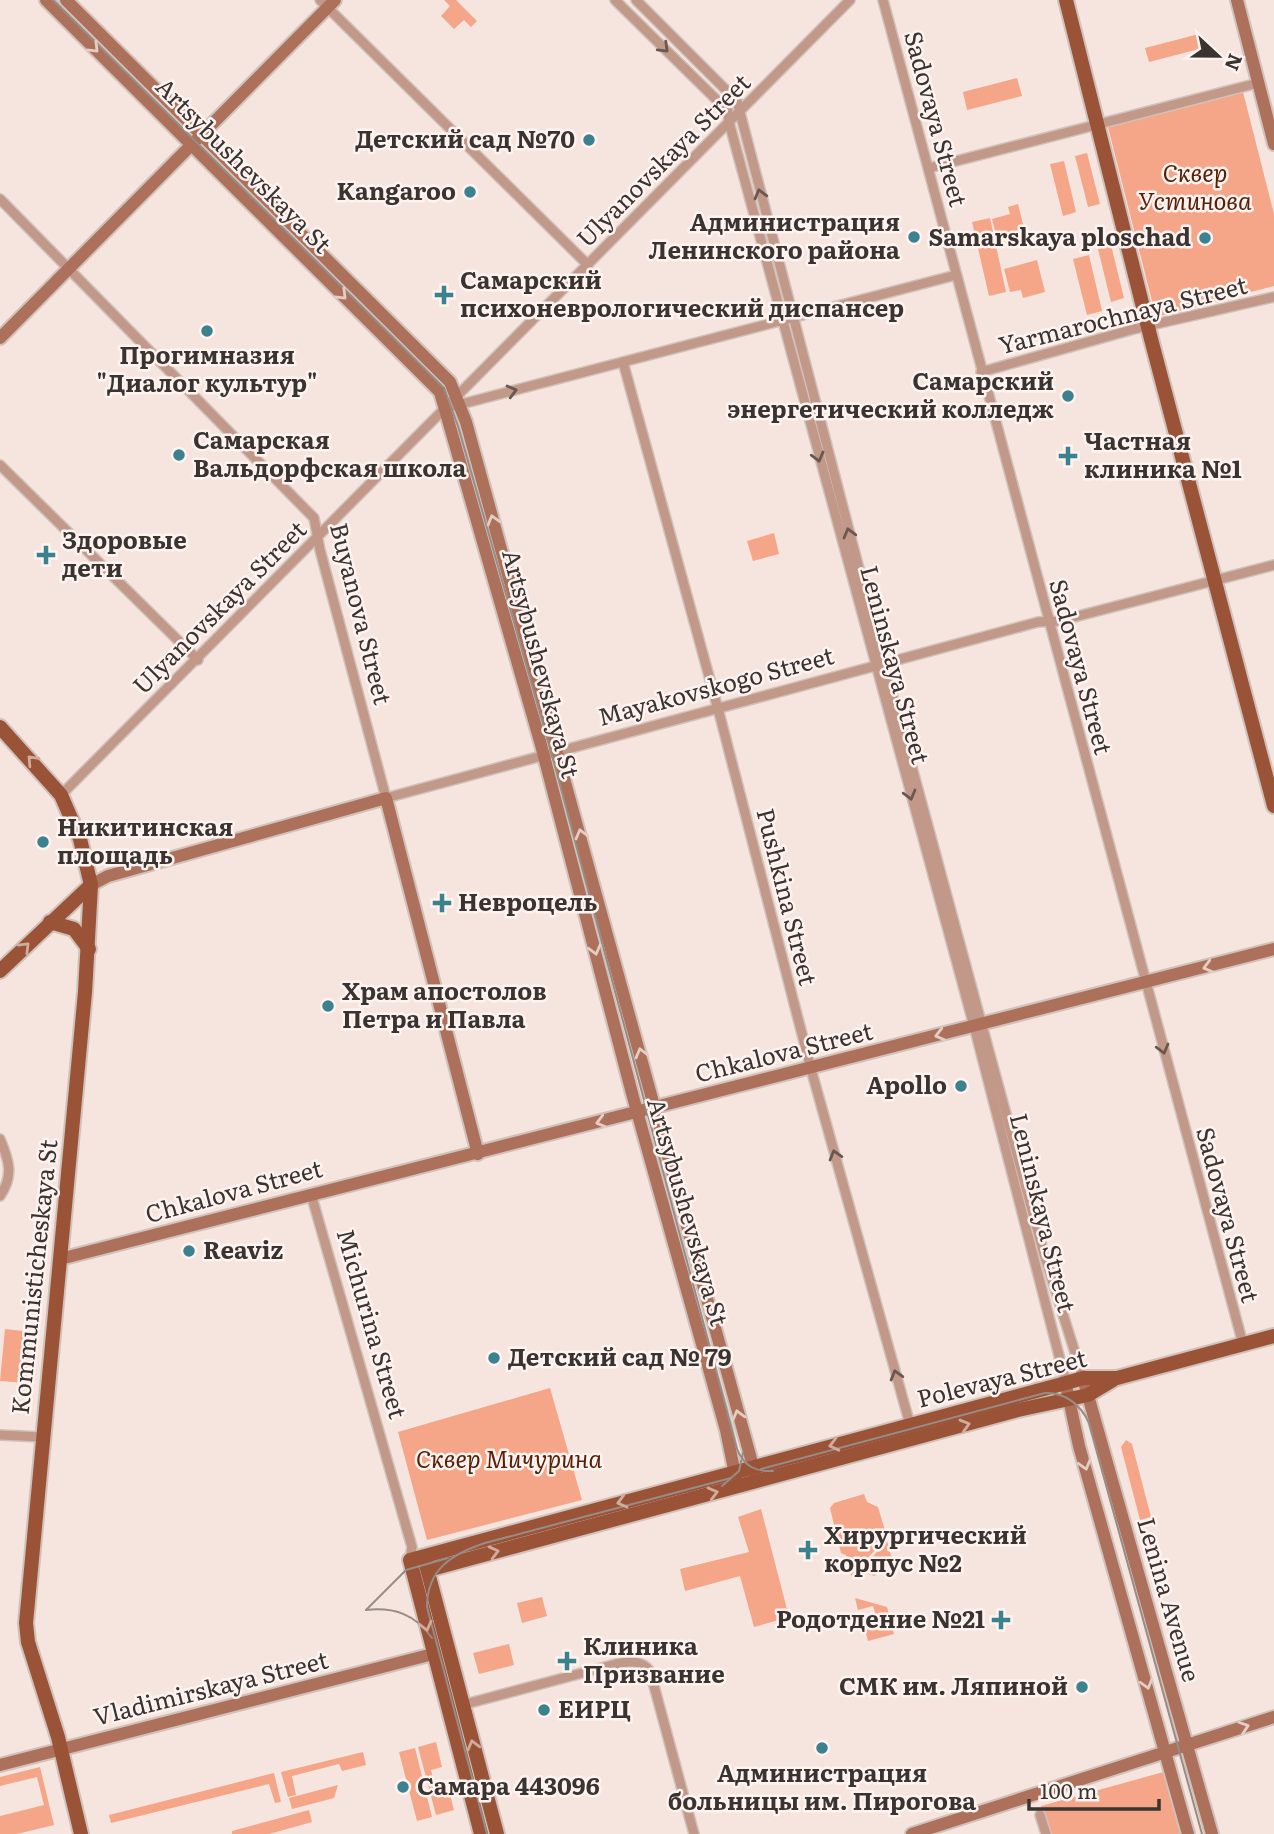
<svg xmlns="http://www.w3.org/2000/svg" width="1274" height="1834" viewBox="0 0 1274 1834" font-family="Literata,serif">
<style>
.green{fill:#f5a588}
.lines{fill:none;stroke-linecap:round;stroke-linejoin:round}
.street-casing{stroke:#d0c2bb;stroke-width:12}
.secondary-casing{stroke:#d0c2bb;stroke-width:16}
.primary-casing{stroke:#d0c2bb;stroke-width:18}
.street{stroke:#c29889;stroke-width:9}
.secondary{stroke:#ad705a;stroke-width:12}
.primary{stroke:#9b5337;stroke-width:14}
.tram{stroke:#978c87;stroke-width:2}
.oneway{stroke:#e6ccc3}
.oneway2{stroke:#6a5750}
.oneway3{stroke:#d1ab9d}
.poi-dot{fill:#3c818e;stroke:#fef3f0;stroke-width:2.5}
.labels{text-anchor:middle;stroke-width:5;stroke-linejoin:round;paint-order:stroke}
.street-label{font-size:24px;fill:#3a3431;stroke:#fef3f0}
.poi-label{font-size:24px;font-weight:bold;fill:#3a3431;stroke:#fef3f0;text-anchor:start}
.park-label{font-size:24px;font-style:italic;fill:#581f05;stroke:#fef3f0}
</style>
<rect width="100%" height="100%" fill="#f6e5de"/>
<g class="green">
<polygon points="444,0 456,0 477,21 471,27 464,20 454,29 441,16 450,6"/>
<polygon points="1199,34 1203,48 1149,62 1145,48"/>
<polygon points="1017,78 1022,96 967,110 963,92"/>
<polygon points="1243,92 1274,214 1274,286 1156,317 1108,127"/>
<polygon points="1087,153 1100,204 1088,207 1075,156"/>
<polygon points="1064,161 1076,212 1063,216 1050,164"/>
<polygon points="1018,204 1025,232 997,239 992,219 1010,214 1008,207"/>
<polygon points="990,218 1006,292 989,296 972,222"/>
<polygon points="1111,245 1124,298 1111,302 1098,249"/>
<polygon points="1089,255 1102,311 1087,315 1073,259"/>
<polygon points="1037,260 1045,292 1023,298 1021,290 1010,292 1004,269"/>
<polygon points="774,533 779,554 753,561 747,541"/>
<polygon points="5,1329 31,1332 26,1383 0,1381"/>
<polygon points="550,1388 582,1500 427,1540 398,1432"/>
<polygon points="1126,1440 1132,1444 1151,1517 1140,1520 1121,1447"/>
<polygon points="864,1494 867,1502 878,1507 887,1537 851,1576 846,1555 841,1553 830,1508 834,1503"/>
<polygon points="761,1509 789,1617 754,1627 740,1576 685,1591 680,1569 749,1552 738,1517"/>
<polygon points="887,1541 896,1574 893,1575 890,1565 879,1568 875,1576 868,1574 864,1566"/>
<polygon points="542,1597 547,1616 522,1623 517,1603"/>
<polygon points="855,1598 887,1607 894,1634 868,1641 863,1622 877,1619 873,1606 858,1610"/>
<polygon points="509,1644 514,1665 479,1674 473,1653"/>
<polygon points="436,1742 442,1767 431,1770 435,1786 447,1783 454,1810 436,1815 418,1747"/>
<polygon points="415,1748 432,1817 417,1821 399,1752"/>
<polygon points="363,1752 366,1765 342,1771 339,1764 292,1776 296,1795 288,1797 281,1772"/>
<polygon points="40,1767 54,1825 17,1834 0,1834 0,1816 44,1805 37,1777 0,1786 0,1777"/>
<polygon points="1167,1771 1184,1834 1049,1834 1041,1806"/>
<polygon points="274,1773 281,1802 275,1803 269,1784 111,1823 109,1815"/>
<polygon points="338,1785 334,1798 292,1809 289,1798"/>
<polygon points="309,1810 312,1822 269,1834 232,1834 232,1831"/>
</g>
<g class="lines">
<defs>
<g id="street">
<polyline points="320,0 588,265"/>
<polyline points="615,0 728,111 729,122 974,1026 1066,1383"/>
<polyline points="636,0 737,101 881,653 1044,1254 1083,1378"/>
<polyline points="883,0 1243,1344"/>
<polyline points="929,168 1258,83"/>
<polyline points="0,199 314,518 320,550 386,798 1038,622 1059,621 1274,565"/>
<polyline points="623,362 721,720 811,1069 911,1428"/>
<polyline points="981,372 1134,329 1274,297"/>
<polyline points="454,406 956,275"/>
<polyline points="0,465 198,660"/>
<polyline points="61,795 850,0"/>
<path d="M0 1139C9 1160 14 1176 0 1196"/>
<polyline points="311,1194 412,1547 410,1560"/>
<polyline points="0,1435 42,1437"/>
<path d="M462 1705 616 1664C630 1661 641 1660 650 1671L694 1834"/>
<polyline points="1040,1815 1046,1834"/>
</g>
<g id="secondary">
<polyline points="46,0 440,392 540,741 633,1097 726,1430 736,1479"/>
<polyline points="66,0 450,382 466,422 756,1477"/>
<polyline points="1237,0 1274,144"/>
<polyline points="0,338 335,0"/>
<polyline points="91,885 108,876 386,798 478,1154"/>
<polyline points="60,1259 1274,949"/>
<polyline points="1083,1378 1212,1834"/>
<polyline points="1067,1390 1079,1446 1188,1834"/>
<polyline points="0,1765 433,1654"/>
<polyline points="912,1834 1274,1717"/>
</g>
<g id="primary">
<polyline points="1066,0 1151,339 1274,806"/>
<polyline points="0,727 61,795 80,839 91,885 85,992 26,1623 28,1642 58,1737 81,1834"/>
<polyline points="50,922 74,929 89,949"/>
<polyline points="0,971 91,885"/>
<polyline points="425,1561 497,1834"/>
<polyline points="428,1570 1018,1410 1088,1395 1113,1380"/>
<polyline points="481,1834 410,1560 1066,1383 1083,1378 1117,1378 1274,1336"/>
</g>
</defs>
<use href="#street" class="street-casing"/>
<use href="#secondary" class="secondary-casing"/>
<use href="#primary" class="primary-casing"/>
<use href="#street" class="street"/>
<use href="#secondary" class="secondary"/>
<use href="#primary" class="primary"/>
<g class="tram">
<path d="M53 0 444 388 458 426 555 766 737 1449C744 1466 755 1472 773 1471"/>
<path d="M761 1469 1045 1393C1065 1392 1081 1405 1089 1423L1202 1834"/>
<polyline points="722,1486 739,1471 743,1453"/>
<polyline points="366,1610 406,1570 448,1558"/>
<path d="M366 1610C394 1607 415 1614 432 1638"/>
<path d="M487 1834 427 1607C427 1569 452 1554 485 1543L731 1478"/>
</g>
</g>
<defs><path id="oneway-chevron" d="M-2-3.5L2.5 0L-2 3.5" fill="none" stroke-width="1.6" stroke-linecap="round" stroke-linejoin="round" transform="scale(1.75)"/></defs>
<g class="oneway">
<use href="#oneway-chevron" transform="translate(94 48) rotate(45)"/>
<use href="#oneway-chevron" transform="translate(342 295) rotate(45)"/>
<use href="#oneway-chevron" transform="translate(493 520) rotate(-106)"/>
<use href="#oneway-chevron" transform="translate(581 834) rotate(-105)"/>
<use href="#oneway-chevron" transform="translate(595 950) rotate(75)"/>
<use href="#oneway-chevron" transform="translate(1208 967) rotate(165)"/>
<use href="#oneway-chevron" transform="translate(940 1035) rotate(165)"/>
<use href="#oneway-chevron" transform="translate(641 1053) rotate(-105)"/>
<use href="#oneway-chevron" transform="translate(601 1122) rotate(165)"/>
<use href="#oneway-chevron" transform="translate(738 1415) rotate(-105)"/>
<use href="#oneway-chevron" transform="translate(1085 1465) rotate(74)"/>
<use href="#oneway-chevron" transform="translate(1147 1684) rotate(74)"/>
<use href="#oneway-chevron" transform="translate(1244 1727) rotate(-18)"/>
</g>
<g class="oneway2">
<use href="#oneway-chevron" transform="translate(664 48) rotate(44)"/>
<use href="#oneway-chevron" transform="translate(760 194) rotate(-105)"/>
<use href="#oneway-chevron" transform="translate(512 391) rotate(-15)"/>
<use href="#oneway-chevron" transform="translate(818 457) rotate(75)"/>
<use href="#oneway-chevron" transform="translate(849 533) rotate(-105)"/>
<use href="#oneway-chevron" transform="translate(910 795) rotate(75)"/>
<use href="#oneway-chevron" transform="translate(1163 1049) rotate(75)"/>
<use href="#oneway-chevron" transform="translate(835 1155) rotate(-106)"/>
<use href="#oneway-chevron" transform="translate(896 1375) rotate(-106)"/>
</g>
<g class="oneway3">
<use href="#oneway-chevron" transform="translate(32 760) rotate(-133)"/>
<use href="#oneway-chevron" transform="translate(25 947) rotate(-45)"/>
<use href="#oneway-chevron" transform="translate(965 1425) rotate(-16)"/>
<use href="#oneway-chevron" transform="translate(834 1445) rotate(166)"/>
<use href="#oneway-chevron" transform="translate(713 1493) rotate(-15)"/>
<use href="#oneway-chevron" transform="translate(622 1502) rotate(165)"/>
<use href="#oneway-chevron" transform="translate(494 1552) rotate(-14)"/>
<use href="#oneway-chevron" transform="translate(426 1626) rotate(76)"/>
<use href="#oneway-chevron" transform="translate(473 1745) rotate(-105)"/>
</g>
<g class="poi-dot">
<circle cx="589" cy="140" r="7"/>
<circle cx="470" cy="192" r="7"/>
<circle cx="914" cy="237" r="7"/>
<circle cx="1205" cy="238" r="7"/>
<path d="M440.5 284.5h7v7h7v7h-7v7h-7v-7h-7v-7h7z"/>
<circle cx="207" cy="331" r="7"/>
<circle cx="1068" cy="396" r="7"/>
<circle cx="179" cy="455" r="7"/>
<path d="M1064.5 445.5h7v7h7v7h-7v7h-7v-7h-7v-7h7z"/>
<path d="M42.5 544.5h7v7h7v7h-7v7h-7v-7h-7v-7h7z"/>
<circle cx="43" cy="842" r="7"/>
<path d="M438.5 892.5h7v7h7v7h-7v7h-7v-7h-7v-7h7z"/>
<circle cx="328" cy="1006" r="7"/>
<circle cx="961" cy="1086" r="7"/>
<circle cx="189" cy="1251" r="7"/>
<circle cx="494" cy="1358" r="7"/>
<path d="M804.5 1539.5h7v7h7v7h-7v7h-7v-7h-7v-7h7z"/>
<path d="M997.5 1609.5h7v7h7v7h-7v7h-7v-7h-7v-7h7z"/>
<path d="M563.5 1650.5h7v7h7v7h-7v7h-7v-7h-7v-7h7z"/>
<circle cx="1082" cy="1687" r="7"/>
<circle cx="544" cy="1710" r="7"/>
<circle cx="822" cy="1748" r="7"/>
<circle cx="403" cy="1787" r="7"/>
</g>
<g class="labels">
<g class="street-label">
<text transform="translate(935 119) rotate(75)" y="8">Sadovaya Street</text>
<text transform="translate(664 161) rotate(-45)" y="8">Ulyanovskaya Street</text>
<text transform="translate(243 166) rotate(45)" y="8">Artsybushevskaya St</text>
<text transform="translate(1123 316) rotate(-14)" y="8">Yarmarochnaya Street</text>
<text transform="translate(220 608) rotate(-45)" y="8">Ulyanovskaya Street</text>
<text transform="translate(360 614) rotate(76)" y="8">Buyanova Street</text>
<text transform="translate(540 664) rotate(75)" y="8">Artsybushevskaya St</text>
<text transform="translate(894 665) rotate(75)" y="8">Leninskaya Street</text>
<text transform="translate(1080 667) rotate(75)" y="8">Sadovaya Street</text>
<text transform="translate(716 687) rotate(-15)" y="8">Mayakovskogo Street</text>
<text transform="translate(786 897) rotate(76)" y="8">Pushkina Street</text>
<text transform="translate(784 1053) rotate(-14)" y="8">Chkalova Street</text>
<text transform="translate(234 1192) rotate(-15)" y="8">Chkalova Street</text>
<text transform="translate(687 1212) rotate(74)" y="8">Artsybushevskaya St</text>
<text transform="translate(1042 1213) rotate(76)" y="8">Leninskaya Street</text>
<text transform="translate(1227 1215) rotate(75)" y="8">Sadovaya Street</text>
<text transform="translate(35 1277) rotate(-84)" y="8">Kommunisticheskaya St</text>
<text transform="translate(371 1324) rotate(74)" y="8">Michurina Street</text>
<text transform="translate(1002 1379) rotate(-14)" y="8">Polevaya Street</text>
<text transform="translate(1168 1600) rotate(74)" y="8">Lenina Avenue</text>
<text transform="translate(211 1689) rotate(-14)" y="8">Vladimirskaya Street</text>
</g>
<g class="poi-label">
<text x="575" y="148" text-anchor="end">Детский сад №70</text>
<text x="456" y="200" text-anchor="end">Kangaroo</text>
<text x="900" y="231" text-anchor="end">Администрация<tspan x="900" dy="28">Ленинского района</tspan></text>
<text x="1191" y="246" text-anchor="end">Samarskaya ploschad</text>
<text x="460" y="289">Самарский<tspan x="460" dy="28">психоневрологический диспансер</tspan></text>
<text x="207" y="364" text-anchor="middle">Прогимназия<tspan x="207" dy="28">"Диалог культур"</tspan></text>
<text x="1054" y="390" text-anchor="end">Самарский<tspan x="1054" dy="28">энергетический колледж</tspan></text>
<text x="193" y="449">Самарская<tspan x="193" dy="28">Вальдорфская школа</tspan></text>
<text x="1084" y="450">Частная<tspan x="1084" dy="28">клиника №1</tspan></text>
<text x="62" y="549">Здоровые<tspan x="62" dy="28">дети</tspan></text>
<text x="57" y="836">Никитинская<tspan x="57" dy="28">площадь</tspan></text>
<text x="458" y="911">Невроцель</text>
<text x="342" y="1000">Храм апостолов<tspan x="342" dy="28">Петра и Павла</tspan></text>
<text x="947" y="1094" text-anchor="end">Apollo</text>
<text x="203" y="1259">Reaviz</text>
<text x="508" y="1366">Детский сад № 79</text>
<text x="824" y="1544">Хирургический<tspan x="824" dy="28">корпус №2</tspan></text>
<text x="985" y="1628" text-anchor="end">Родотдение №21</text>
<text x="583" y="1655">Клиника<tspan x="583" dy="28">Призвание</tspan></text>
<text x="1068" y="1695" text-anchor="end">СМК им. Ляпиной</text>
<text x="558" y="1718">ЕИРЦ</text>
<text x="822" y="1782" text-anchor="middle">Администрация<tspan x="822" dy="28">больницы им. Пирогова</tspan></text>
<text x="417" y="1795">Самара 443096</text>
</g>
<g class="park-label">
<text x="1195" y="182">Сквер<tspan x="1195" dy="28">Устинова</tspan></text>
<text x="509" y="1468">Сквер Мичурина</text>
</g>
</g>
<g transform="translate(1218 56) rotate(112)" stroke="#fef3f0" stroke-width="5" paint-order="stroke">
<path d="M0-5L12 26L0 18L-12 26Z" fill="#3a3431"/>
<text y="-10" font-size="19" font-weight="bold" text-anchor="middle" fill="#3a3431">N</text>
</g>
<path d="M1029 1799v10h130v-10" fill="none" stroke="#3a3431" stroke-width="3.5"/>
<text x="1040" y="1799" font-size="21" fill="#3a3431" stroke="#fef3f0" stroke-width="5" paint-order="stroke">100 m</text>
</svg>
